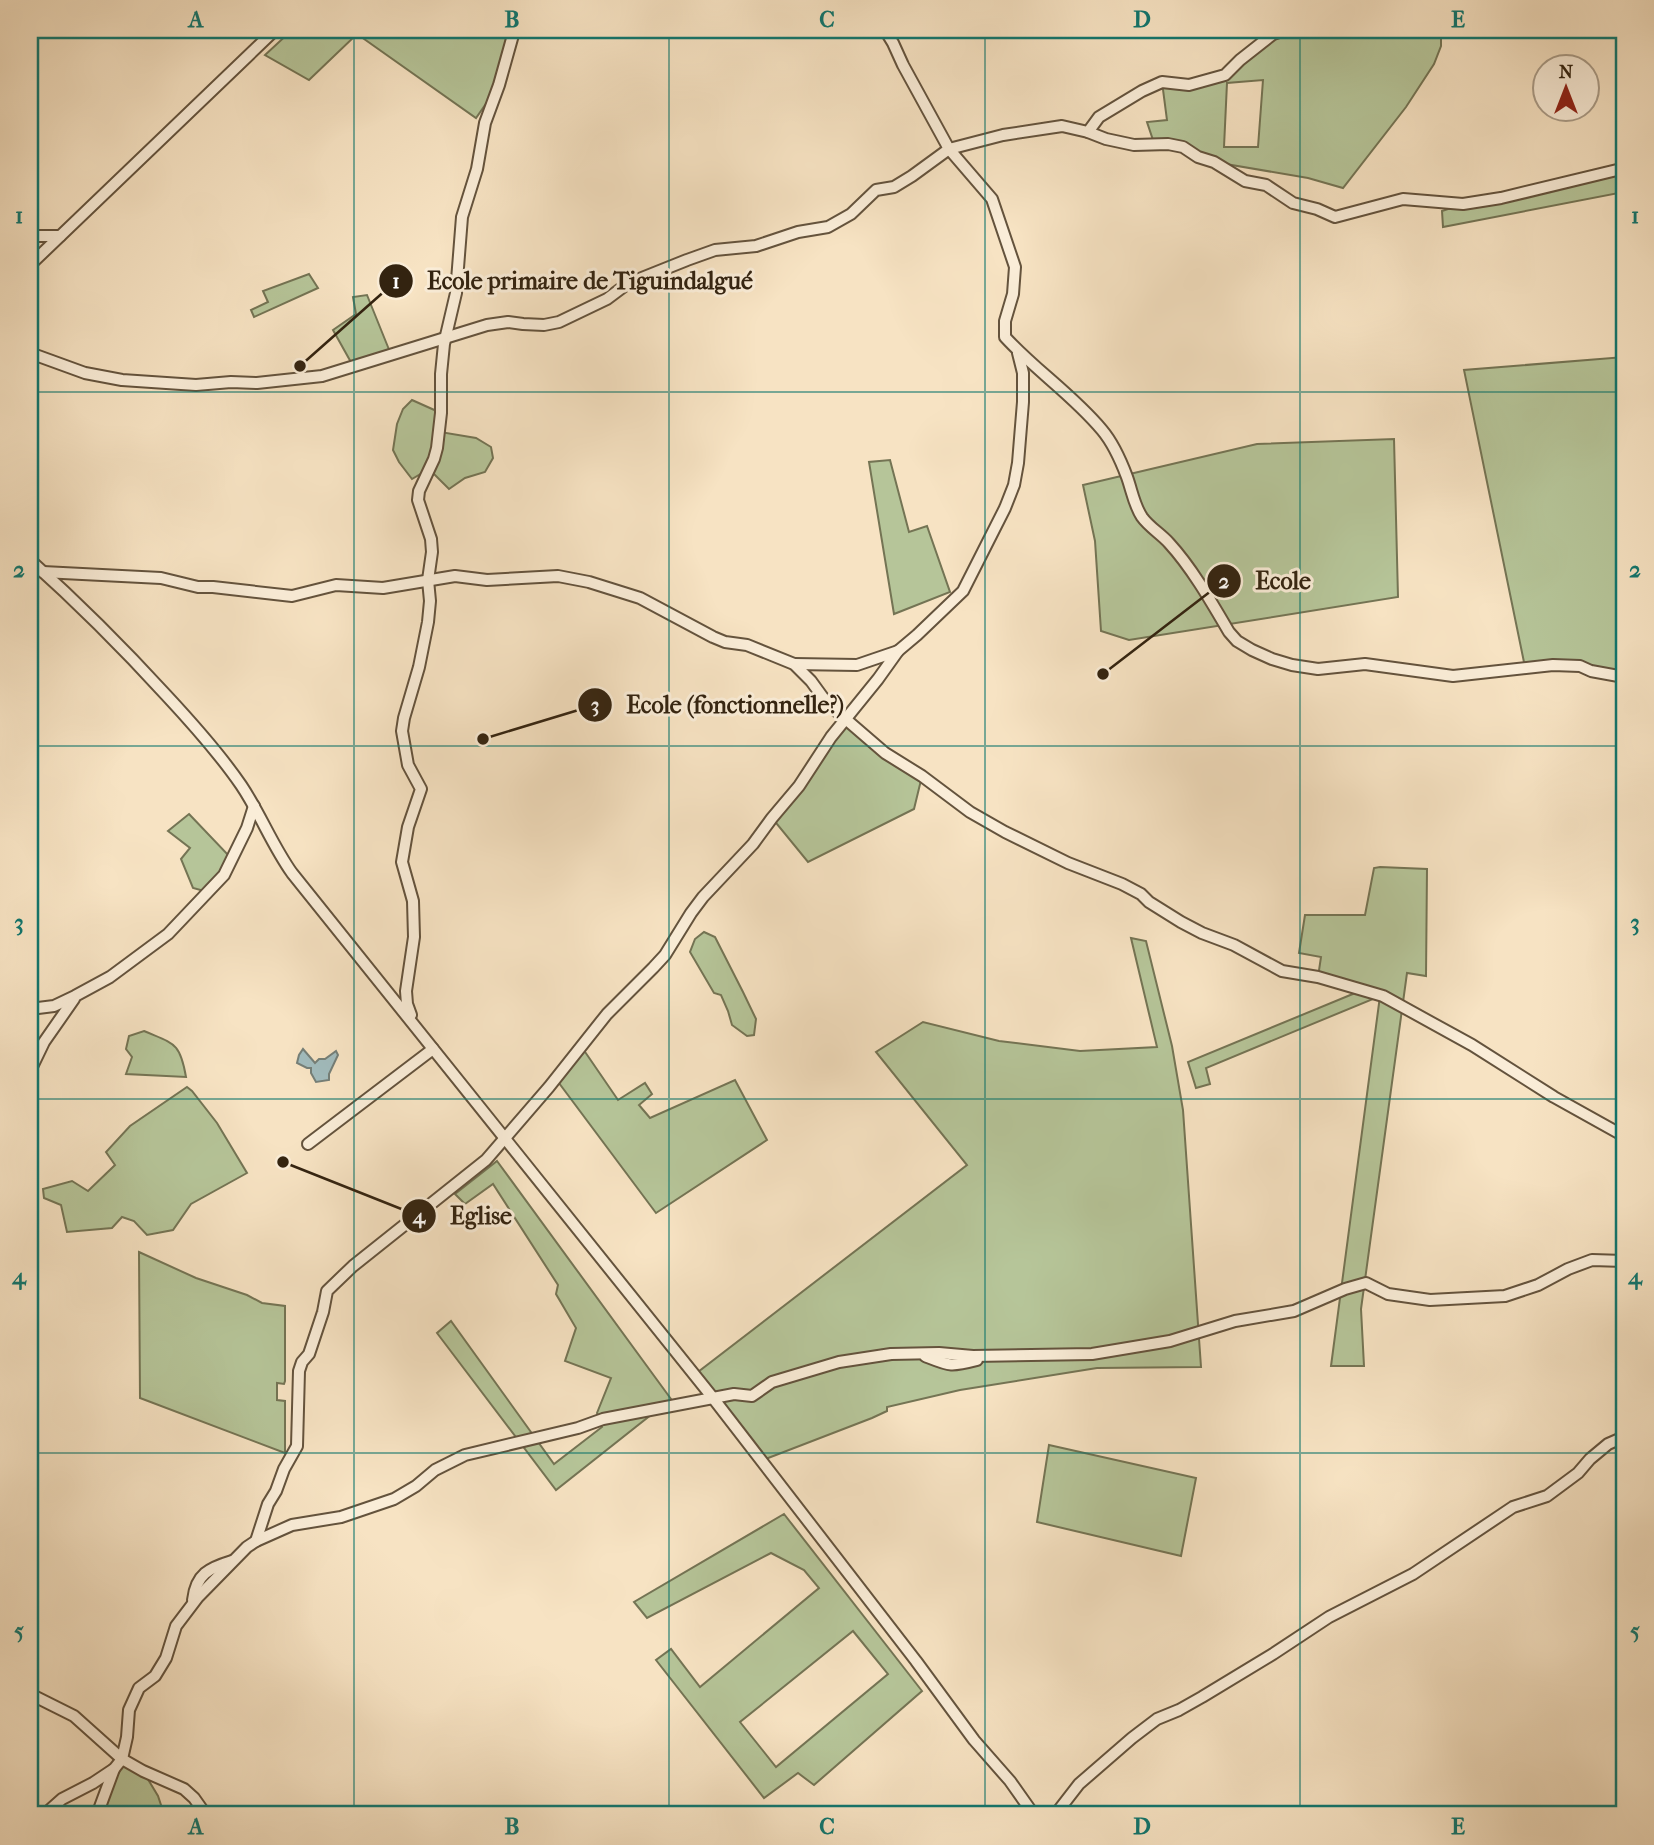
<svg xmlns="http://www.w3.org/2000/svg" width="1654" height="1845" viewBox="0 0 1654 1845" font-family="'IM FELL French Canon',serif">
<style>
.green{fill:#b6c599;stroke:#747454;stroke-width:2;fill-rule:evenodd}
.water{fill:#a1bcbe;stroke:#757f78;stroke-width:2}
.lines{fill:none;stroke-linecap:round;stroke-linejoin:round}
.minor-casing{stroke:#64533d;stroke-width:14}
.minor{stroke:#faedd8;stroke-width:10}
.grid{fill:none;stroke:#0f766e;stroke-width:2;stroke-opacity:0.55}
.leader{fill:none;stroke:#332310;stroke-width:2.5}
.callout-dot{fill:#332310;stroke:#faedd8;stroke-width:2.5}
.mark-label{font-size:21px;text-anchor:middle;font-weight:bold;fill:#fff}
.callout-label{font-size:24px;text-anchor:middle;font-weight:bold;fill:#332310;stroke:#faedd8;stroke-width:6;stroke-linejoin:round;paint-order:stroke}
.neatline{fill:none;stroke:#0f766e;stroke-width:2.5}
.grid-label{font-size:23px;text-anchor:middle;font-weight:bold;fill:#0f766e}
</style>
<rect width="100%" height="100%" fill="#f7e3c3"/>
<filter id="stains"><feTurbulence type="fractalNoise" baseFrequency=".00286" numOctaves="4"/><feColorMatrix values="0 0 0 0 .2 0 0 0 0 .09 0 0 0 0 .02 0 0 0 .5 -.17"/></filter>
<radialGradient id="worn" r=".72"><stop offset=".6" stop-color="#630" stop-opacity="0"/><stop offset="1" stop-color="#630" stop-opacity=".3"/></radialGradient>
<g class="green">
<polygon points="292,30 517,30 499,85 476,118 357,34 309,80 265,55"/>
<path d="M1285 30H1441V46L1434 64 1406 107 1343 188 1308 178 1214 162 1183 147 1155 146 1147 122 1167 120 1162 82 1189 85 1225 75ZM1263 80 1258 147H1224L1227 83Z"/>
<polygon points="1624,171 1624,192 1443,227 1442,211 1463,204"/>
<polygon points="309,274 318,288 254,317 251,310 268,302 263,291"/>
<polygon points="367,295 390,352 352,364 333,330 356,314 353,297"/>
<polygon points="1624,357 1624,677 1605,673 1525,667 1464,370"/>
<polygon points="412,400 441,413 440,432 476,438 491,447 493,458 485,472 465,478 449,489 429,469 412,479 399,462 393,450 397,424 403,409"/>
<polygon points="1394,439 1398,597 1129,640 1101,631 1095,541 1083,485 1257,444"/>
<polygon points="890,460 909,532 927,526 950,592 894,614 869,462"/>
<polygon points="846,718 922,776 914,809 808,862 772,818"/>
<polygon points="189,814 232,859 208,892 193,888 181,859 190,848 168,831"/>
<polygon points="1380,867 1427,869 1426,976 1407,973 1361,1309 1364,1366 1331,1366 1380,996 1206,1068 1210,1084 1196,1088 1188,1062 1360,991 1318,977 1321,957 1299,953 1305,915 1365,915 1374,868"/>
<polygon points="704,932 715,937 743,992 756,1019 754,1035 747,1036 732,1025 728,1011 721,995 714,993 690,952 695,939"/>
<polygon points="1131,938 1146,941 1172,1046 1183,1110 1201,1367 1097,1368 960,1390 887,1407 887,1411 872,1418 763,1460 698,1372 967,1165 876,1052 923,1022 999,1041 1080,1051 1157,1047"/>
<path d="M144 1031C174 1044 180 1042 186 1077L126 1074 132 1057 126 1049 129 1036Z"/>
<polygon points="581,1046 618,1100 645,1083 652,1094 639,1105 650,1118 735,1080 767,1140 656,1213 556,1079"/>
<polygon points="187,1087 192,1091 217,1123 247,1173 191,1204 173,1230 147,1235 134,1221 122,1217 112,1228 67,1232 61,1205 44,1198 43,1189 72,1181 88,1191 115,1165 106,1152 130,1126"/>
<polygon points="497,1161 671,1399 556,1490 437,1333 451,1321 554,1464 602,1427 597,1413 611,1378 565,1361 576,1328 556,1294 558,1285 493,1184 465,1204 455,1194"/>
<polygon points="139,1252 196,1278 247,1295 262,1303 285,1306 285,1381 284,1384 277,1383 277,1400 285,1401 285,1453 140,1398"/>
<polygon points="1049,1445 1196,1478 1181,1556 1037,1522"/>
<path d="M784 1514 922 1691 814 1785 798 1773 764 1798 656 1660 671 1649 700 1687 819 1588 804 1570 771 1553 647 1618 634 1602ZM853 1631 888 1674 776 1767 740 1722Z"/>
<polygon points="122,1759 143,1771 158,1796 161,1805 157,1815 97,1815"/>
</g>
<polygon class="water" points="303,1049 315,1063 319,1059 325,1059 336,1051 338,1055 329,1074 329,1080 316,1082 311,1073 311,1068 307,1068 297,1063 299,1055"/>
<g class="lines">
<defs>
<g id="minor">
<path d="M885 30 893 43 903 65 949 149 992 199 1015 267 1013 294 1005 321V337C1035 370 1073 395 1102 430 1113 443 1121 461 1127 477 1132 491 1134 505 1142 517 1149 527 1161 534 1169 543 1192 568 1212 603 1229 632L1237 641 1252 650 1272 659 1292 665 1318 669 1365 664 1453 676 1553 665 1580 666 1591 671 1624 677"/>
<polyline points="1088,132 1106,139 1134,145 1168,144 1183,147 1198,157 1214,162 1245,181 1266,185 1293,203 1317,209 1335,217 1403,199 1463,204 1501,198 1617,170 1624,171"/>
<polyline points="30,236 60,236"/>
<polyline points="30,265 275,30"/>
<polyline points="30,353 85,373 122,380 196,385 231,382 257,383 322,376 487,325 508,322 523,324 544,325 559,322 607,299 627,284 687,260 715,250 756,246 798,232 828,227 851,214 876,190 894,187 912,176 949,149 1003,135 1062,126 1088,132 1099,117 1142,91 1162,82 1189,85 1225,75 1240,60 1273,34 1285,30"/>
<path d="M30 560C78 603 123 648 166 695 193 724 219 753 241 785 260 813 272 845 292 873L713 1398 916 1661 974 1740 1010 1781 1034 1815"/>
<polyline points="43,572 161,578 198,587 213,587 292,596 336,585 383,588 455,576 487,580 558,576 589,582 640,598 713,637 725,642 747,645 794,664 811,681 827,703 885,753 922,776 970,812 1005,832 1068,863 1122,884 1141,894 1149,902 1181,922 1202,933 1234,945 1282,971 1318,977 1383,996 1472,1045 1554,1097 1624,1136"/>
<polyline points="794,664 857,665 898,651 917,635 963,591 1005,508 1014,485 1018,463 1023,402 1023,373 1018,353"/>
<polyline points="30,1009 54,1006 75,996 110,977 168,934 224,875 247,828 254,806"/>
<polyline points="411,1015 407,1004 406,991 414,937 413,901 402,862 408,827 421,789 408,765 402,731 404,718 419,667 428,622 430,601 428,580 432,552 431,539 418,500 419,491 434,459 437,448 441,413 441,374 444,344 456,293 462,217 477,169 485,123 499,85 513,35 517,30"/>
<polyline points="30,1071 44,1042 74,999"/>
<polyline points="308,1144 433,1049"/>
<path d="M925 1356C950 1366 950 1367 977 1360"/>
<polyline points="256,1541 268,1504 276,1491 284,1469 297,1446 299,1371 302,1362 309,1354 323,1312 327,1291 353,1266 486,1160 549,1087 607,1014 653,968 665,955 691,913 703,897 753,844 772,818 799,786 831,737 878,679 898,651"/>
<path d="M193 1600C196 1574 209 1568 232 1561"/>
<polyline points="30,1694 74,1716 122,1759 143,1771 184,1789 194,1798 206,1815"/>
<polyline points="44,1815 62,1799 93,1783 114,1769 122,1759 127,1737 129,1710 139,1688 155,1676 166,1658 176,1626 198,1597 247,1547 256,1541 292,1525 341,1517 394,1499 416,1486 435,1470 465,1455 578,1428 603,1419 734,1394 752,1396 772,1382 839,1362 891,1354 939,1353 973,1356 1092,1354 1170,1341 1235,1321 1294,1311 1345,1289 1366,1283 1388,1294 1430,1300 1505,1296 1538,1285 1568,1269 1592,1260 1624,1261"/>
<polyline points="97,1815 114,1769"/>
<polyline points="1055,1815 1079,1784 1132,1738 1157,1719 1179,1710 1202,1697 1273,1654 1329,1617 1413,1574 1513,1507 1547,1496 1578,1473 1590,1459 1608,1444 1624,1437"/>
</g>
</defs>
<use href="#minor" class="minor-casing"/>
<use href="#minor" class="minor"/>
</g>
<path class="grid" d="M354 30V1815M669 30V1815M985 30V1815M1300 30V1815M30 392H1624M30 746H1624M30 1099H1624M30 1453H1624"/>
<path class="leader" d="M300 366L396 281M1103 674L1224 581M483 739L595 705M283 1162L419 1216"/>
<g class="callout-dot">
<circle cx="300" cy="366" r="7"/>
<circle cx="1103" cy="674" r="7"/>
<circle cx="483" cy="739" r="7"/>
<circle cx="283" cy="1162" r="7"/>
<circle cx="396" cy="281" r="18"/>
<circle cx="1224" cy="581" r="18"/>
<circle cx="595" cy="705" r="18"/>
<circle cx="419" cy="1216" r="18"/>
</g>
<g class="mark-label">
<text x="396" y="288">1</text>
<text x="1224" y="588">2</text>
<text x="595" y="712">3</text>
<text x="419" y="1223">4</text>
</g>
<g class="callout-label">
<text x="590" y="289">Ecole primaire de Tiguindalgué</text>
<text x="1283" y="589">Ecole</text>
<text x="735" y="713">Ecole (fonctionnelle?)</text>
<text x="481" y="1224">Eglise</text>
</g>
<rect width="1654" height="1845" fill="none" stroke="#f7e3c3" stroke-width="77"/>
<g transform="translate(1566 88)"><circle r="33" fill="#faedd8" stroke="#aa9c88" stroke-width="2"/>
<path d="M0-5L12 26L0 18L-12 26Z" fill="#8f2418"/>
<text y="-10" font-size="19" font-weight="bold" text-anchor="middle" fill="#332310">N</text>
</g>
<rect x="38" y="38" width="1578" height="1768" class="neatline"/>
<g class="grid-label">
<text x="196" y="27">A</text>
<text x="512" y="27">B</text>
<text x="827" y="27">C</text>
<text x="1142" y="27">D</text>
<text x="1458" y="27">E</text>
<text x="19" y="223">1</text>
<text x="1635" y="223">1</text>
<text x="19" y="577">2</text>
<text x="1635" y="577">2</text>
<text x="19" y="930">3</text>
<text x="1635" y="930">3</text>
<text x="19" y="1284">4</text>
<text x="1635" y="1284">4</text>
<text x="19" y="1638">5</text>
<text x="1635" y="1638">5</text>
<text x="196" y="1834">A</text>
<text x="512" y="1834">B</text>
<text x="827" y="1834">C</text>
<text x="1142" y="1834">D</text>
<text x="1458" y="1834">E</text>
</g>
<rect width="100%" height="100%" filter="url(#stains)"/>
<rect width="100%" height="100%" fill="url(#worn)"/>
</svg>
